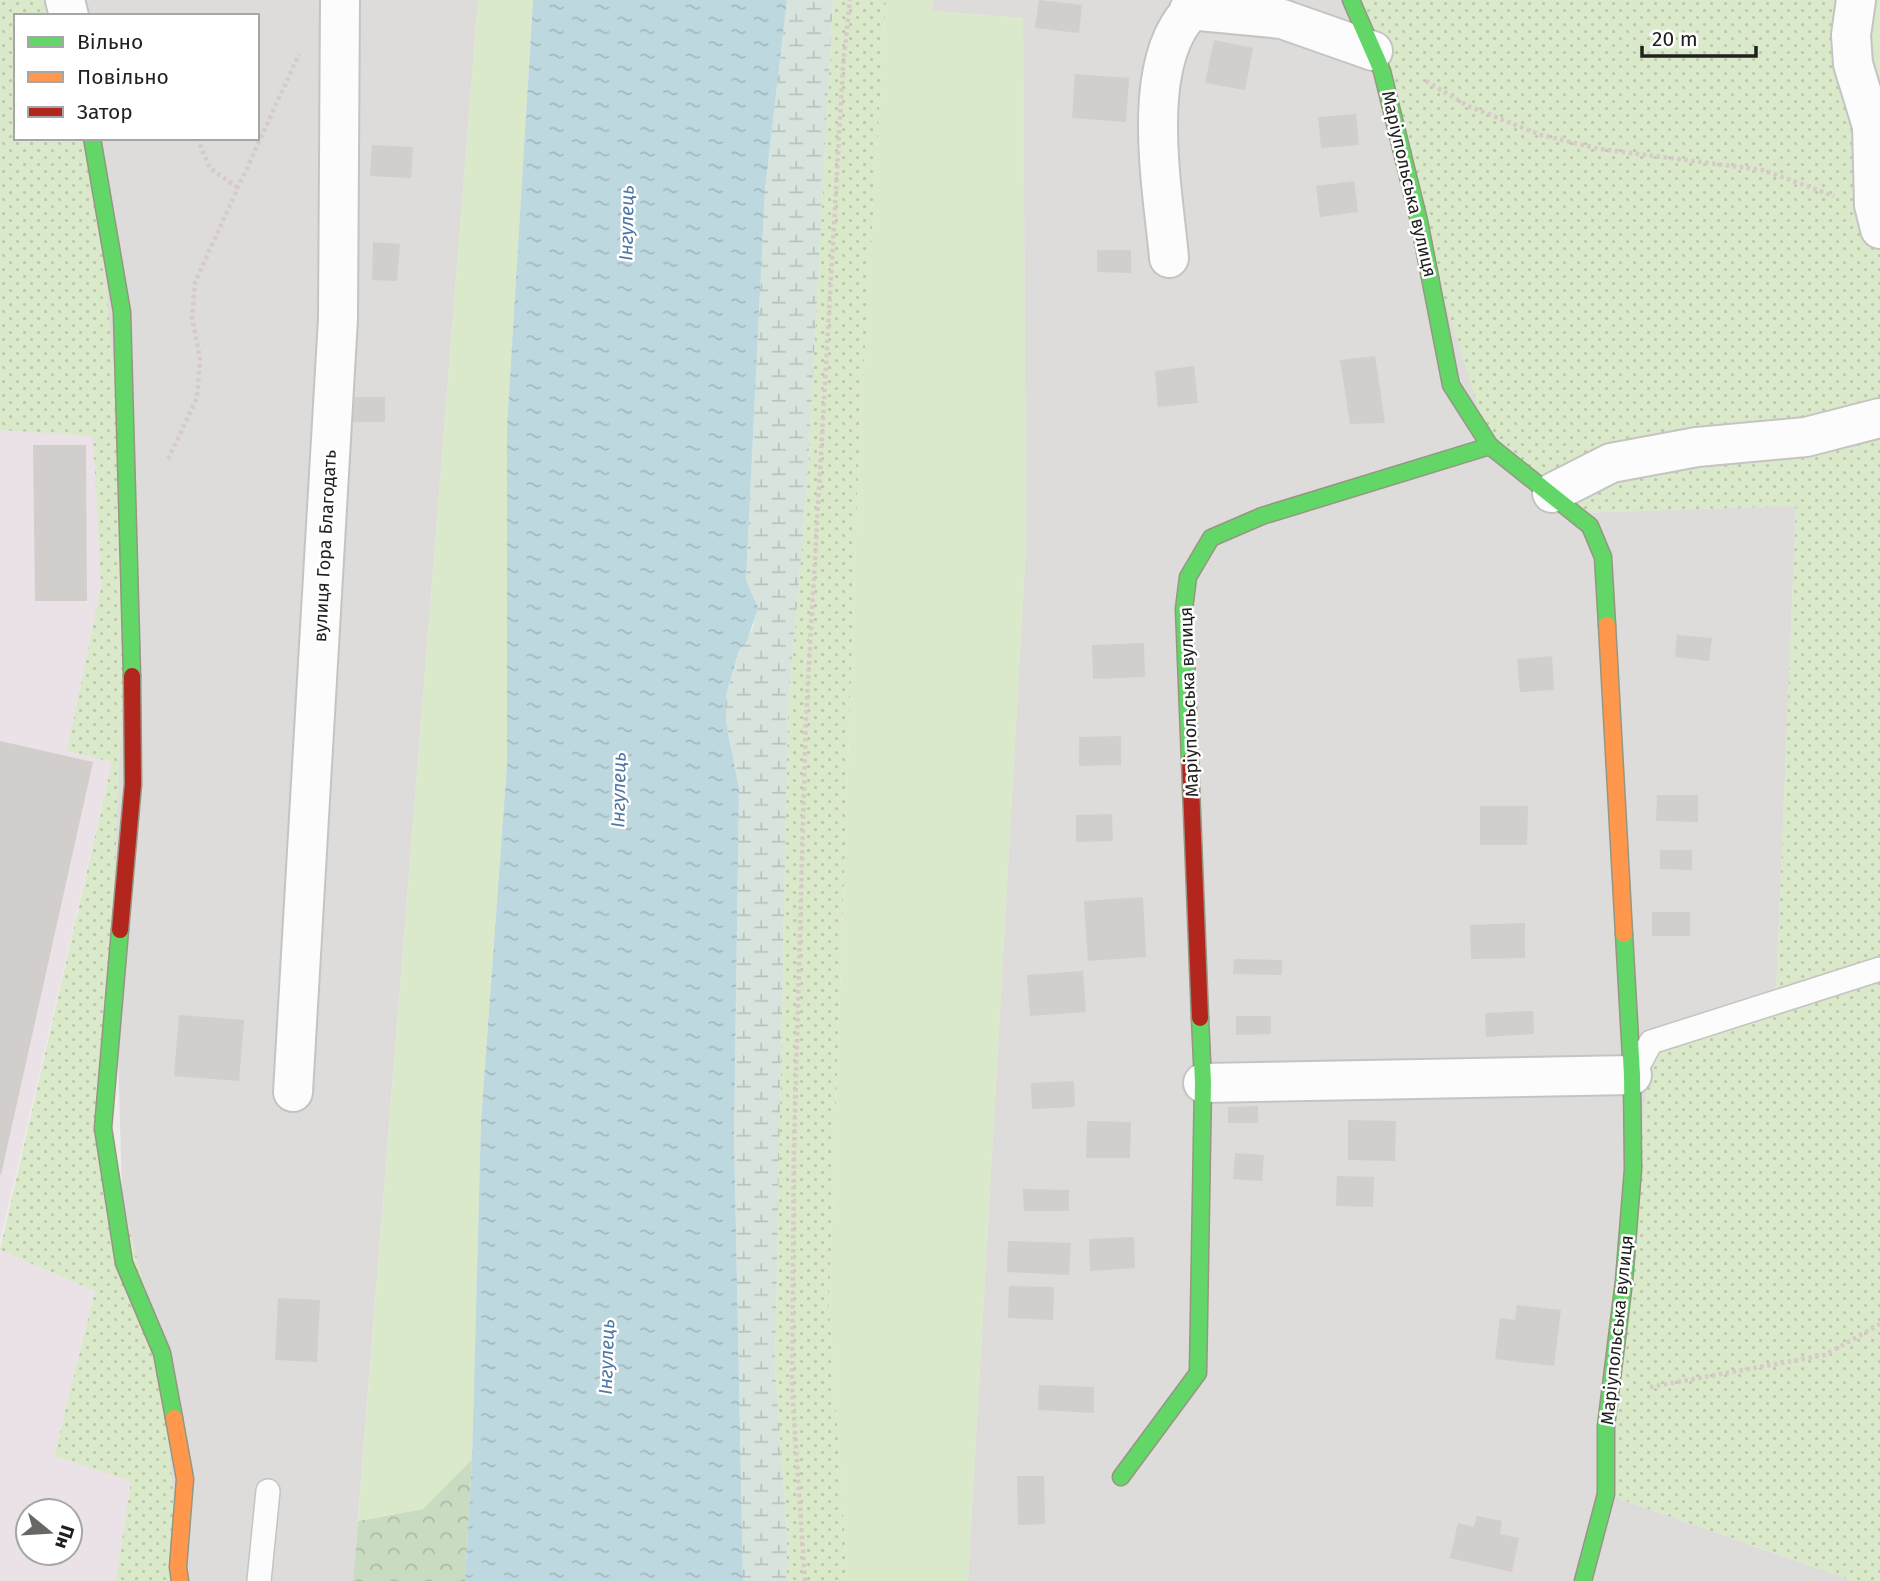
<svg xmlns="http://www.w3.org/2000/svg" width="1880" height="1581" viewBox="0 0 1880 1581" font-family="'Fira Sans',sans-serif">
<style>
.residential{fill:#dddcda}
.industrial{fill:#ebe2e7;fill-rule:evenodd}
.grass{fill:url(#grass-dots)}
.forest{fill:url(#forest-crowns)}
.wetland{fill:url(#wetland-marsh)}
.garden{fill:#dae9ca}
.water{fill:url(#water-ripples)}
.building{fill:#d1cecc}
.lines{fill:none;stroke-linecap:round;stroke-linejoin:round}
.lane-casing{stroke:#c5c4c3;stroke-width:26}
.street-casing{stroke:#c5c4c3;stroke-width:42}
.fast-casing{stroke:#959782;stroke-width:19}
.slow-casing{stroke:#959782;stroke-width:19}
.jam-casing{stroke:#959782;stroke-width:19}
.path{stroke:#d7cac8;stroke-width:4.5;stroke-dasharray:3.5 3.5;stroke-linecap:butt}
.lane{stroke:#fcfcfc;stroke-width:23}
.street{stroke:#fcfcfc;stroke-width:38}
.fast{stroke:#63d668;stroke-width:16}
.slow{stroke:#ff974d;stroke-width:16}
.jam{stroke:#b3261e;stroke-width:16}
.labels{text-anchor:middle;stroke-width:5;stroke-linejoin:round;paint-order:stroke}
.street-label{font-size:18px;fill:#202020;stroke:#fff}
.water-label{font-size:19px;font-style:italic;fill:#4e77a4;stroke:#fff}
</style>
<defs>
<pattern id="grass-dots" width="8" height="8" patternUnits="userSpaceOnUse" patternTransform="scale(1.75)"><rect width="8" height="8" fill="#dae9ca"/><path d="M2 2h.1M6 6h.1" fill="none" stroke="#bbc8ad" stroke-width="1.8" stroke-linecap="round"/></pattern>
<pattern id="forest-crowns" width="20" height="18" patternUnits="userSpaceOnUse" patternTransform="scale(1.75)"><rect width="20" height="18" fill="#c9dbc0"/><path d="M2 6a3 3 0 1 1 6 0M12 15a3 3 0 1 1 6 0" fill="none" stroke="#acbca5"/></pattern>
<pattern id="wetland-marsh" width="20" height="14" patternUnits="userSpaceOnUse" patternTransform="scale(1.75)"><rect width="20" height="14" fill="#d7e4dd"/><path d="M1 5h8M5 5V1M11 12h8M15 12V8" fill="none" stroke="#b8c3bd"/></pattern>
<pattern id="water-ripples" width="26" height="14" patternUnits="userSpaceOnUse" patternTransform="scale(1.75)"><rect width="26" height="14" fill="#bed8df"/><path d="M2 4q2-2 4 0t4 0M15 11q2-2 4 0t4 0" fill="none" stroke="#a3b9bf"/></pattern>
</defs>
<rect width="100%" height="100%" fill="#eeece9"/>
<g class="residential">
<polygon points="65,0 478,0 353,1581 180,1581 124,1263 92,138 257,138 257,16 69,16"/>
<polygon points="933,0 1351,0 1576,513 1796,506 1776,994 1606,1494 1853,1581 968,1581 1026,545 1023,18 932,11"/>
</g>
<g class="industrial">
<polygon points="0,430 93,435 101,587 67,751 112,761 0,1241"/>
<path d="M0 1250 95 1291 54 1455 131 1481 116 1581H0ZM28 1511H70V1553H28Z"/>
</g>
<g class="grass">
<polygon points="0,0 65,0 69,16 16,16 16,138 92,138 130,537 103,1128 162,1353 180,1581 116,1581 131,1481 54,1456 95,1291 0,1250 112,762 67,751 101,587 93,436 0,430"/>
<polygon points="833,0 886,0 859,450 829,1306 848,1581 787,1581 787,1532 775,1368 788,710 807,486"/>
<polygon points="1351,0 1856,0 1880,229 1880,1581 1853,1581 1606,1494 1651,1042 1776,994 1796,506 1576,513 1490,446"/>
</g>
<polygon class="forest" points="472,1459 465,1581 353,1581 358,1521 423,1509"/>
<polygon class="wetland" points="787,0 833,0 807,486 788,710 775,1368 787,1532 787,1581 743,1581 734,1135 739,790 726,723 726,695 739,650 753,628 755,599 746,580 765,189"/>
<g class="garden">
<polygon points="478,0 533,0 507,427 507,764 481,1121 472,1459 423,1509 358,1521"/>
<polygon points="886,0 933,0 932,11 1023,18 1026,545 968,1581 848,1581 829,1306 859,450"/>
<polygon points="1856,0 1880,0 1880,229"/>
</g>
<polygon class="water" points="533,0 787,0 765,189 746,580 758,607 747,641 739,650 726,695 726,723 739,789 734,1135 743,1581 465,1581 472,1459 481,1121 507,764 507,427"/>
<g class="building">
<polygon points="1039,0 1082,5 1079,33 1035,28"/>
<polygon points="1214,40 1253,48 1245,90 1205,83"/>
<polygon points="1075,74 1129,78 1126,122 1072,118"/>
<polygon points="1356,114 1359,145 1321,148 1318,117"/>
<polygon points="372,145 413,147 411,178 370,176"/>
<polygon points="1354,181 1358,212 1320,217 1316,186"/>
<polygon points="373,242 400,244 397,281 372,280"/>
<polygon points="1097,250 1131,250 1131,273 1097,272"/>
<polygon points="1375,356 1385,423 1350,424 1340,360"/>
<polygon points="1194,366 1198,403 1158,407 1155,371"/>
<rect x="344" y="397" width="41" height="25"/>
<polygon points="33,445 86,445 87,601 35,601"/>
<polygon points="1677,635 1712,638 1709,661 1675,657"/>
<polygon points="1144,643 1145,677 1093,679 1092,645"/>
<polygon points="1552,656 1554,690 1520,692 1517,659"/>
<polygon points="1121,736 1121,765 1079,766 1079,737"/>
<polygon points="0,741 93,762 1,1175 0,1175"/>
<polygon points="1657,795 1698,795 1698,822 1656,821"/>
<polygon points="1480,806 1528,806 1527,845 1480,845"/>
<polygon points="1112,814 1113,841 1076,842 1076,815"/>
<polygon points="1660,850 1692,850 1692,870 1660,869"/>
<polygon points="1143,897 1146,957 1088,961 1084,901"/>
<rect x="1652" y="912" width="38" height="24"/>
<polygon points="1525,923 1525,958 1471,959 1470,925"/>
<polygon points="1234,959 1282,960 1282,975 1233,974"/>
<polygon points="1083,971 1086,1012 1030,1016 1027,975"/>
<polygon points="1533,1011 1534,1034 1486,1037 1485,1013"/>
<polygon points="179,1015 244,1020 239,1081 174,1076"/>
<polygon points="1236,1016 1271,1016 1271,1034 1236,1035"/>
<polygon points="1074,1081 1075,1107 1032,1109 1031,1083"/>
<polygon points="1258,1106 1258,1123 1228,1123 1228,1107"/>
<polygon points="1348,1120 1396,1121 1395,1161 1348,1160"/>
<polygon points="1087,1121 1131,1122 1130,1158 1086,1158"/>
<polygon points="1235,1153 1264,1155 1262,1181 1233,1179"/>
<polygon points="1337,1176 1374,1177 1373,1207 1336,1206"/>
<polygon points="1023,1189 1069,1190 1069,1211 1024,1211"/>
<polygon points="1134,1237 1135,1268 1090,1271 1089,1239"/>
<polygon points="1008,1241 1071,1243 1069,1275 1007,1272"/>
<polygon points="1009,1286 1054,1287 1053,1320 1008,1318"/>
<polygon points="278,1298 320,1300 317,1362 275,1360"/>
<polygon points="1517,1305 1561,1310 1554,1366 1495,1359 1500,1318 1515,1320"/>
<polygon points="1039,1385 1094,1387 1094,1413 1038,1410"/>
<polygon points="1017,1476 1044,1476 1045,1524 1018,1525"/>
<polygon points="1477,1516 1502,1521 1500,1534 1519,1538 1512,1572 1450,1558 1458,1523 1474,1527"/>
</g>
<g class="lines">
<defs>
<g id="lane">
<polyline points="1636,1070 1651,1042 1880,969"/>
<polyline points="259,1581 268,1491"/>
</g>
<g id="street">
<polyline points="65,0 69,16"/>
<polyline points="1856,0 1851,35 1853,64 1872,126 1874,205 1880,229"/>
<polyline points="1189,10 1282,19 1373,51"/>
<path d="M1169 258C1163 187 1134 46 1204 0"/>
<polyline points="1552,493 1611,463 1697,447 1806,437 1880,418"/>
<polyline points="1203,1083 1632,1075"/>
<polyline points="293,1092 338,319 340,0"/>
</g>
<g id="fast">
<polyline points="1351,0 1382,71 1419,221 1451,385 1490,446 1590,526 1603,557 1607,625"/>
<polyline points="92,138 122,312 132,676"/>
<polyline points="1190,761 1184,609 1188,577 1211,538 1262,516 1490,446"/>
<polyline points="120,930 103,1128 124,1263 162,1353 174,1418"/>
<polyline points="1121,1477 1198,1373 1203,1083 1200,1018"/>
<polyline points="1583,1581 1606,1494 1606,1426 1624,1281 1633,1169 1632,1075 1624,934"/>
</g>
<g id="slow">
<polyline points="1607,625 1624,934"/>
<polyline points="174,1418 185,1479 178,1567 180,1581"/>
</g>
<g id="jam">
<polyline points="1190,761 1200,1018"/>
<polyline points="120,930 133,784 132,676"/>
</g>
</defs>
<use href="#lane" class="lane-casing"/>
<use href="#street" class="street-casing"/>
<use href="#fast" class="fast-casing"/>
<use href="#slow" class="slow-casing"/>
<use href="#jam" class="jam-casing"/>
<g class="path">
<polyline points="1426,81 1468,106 1541,135 1600,149 1763,170 1834,196"/>
<polyline points="197,138 210,168 238,188"/>
<polyline points="168,459 197,398 200,359 192,317 195,282 299,54"/>
<polyline points="1650,1387 1825,1355 1880,1324"/>
<polyline points="805,1581 792,1388 794,1149 806,717 843,66 850,0"/>
</g>
<use href="#lane" class="lane"/>
<use href="#street" class="street"/>
<use href="#fast" class="fast"/>
<use href="#slow" class="slow"/>
<use href="#jam" class="jam"/>
</g>
<g class="labels">
<g class="street-label">
<text transform="translate(1409 184) rotate(77)" y="6">Маріупольська вулиця</text>
<text transform="translate(325 546) rotate(-87)" y="6">вулиця Гора Благодать</text>
<text transform="translate(1189 702) rotate(-92)" y="6">Маріупольська вулиця</text>
<text transform="translate(1617 1330) rotate(-84)" y="6">Маріупольська вулиця</text>
</g>
<g class="water-label">
<text transform="translate(626 223) rotate(-89)" y="7">Інгулець</text>
<text transform="translate(618 790) rotate(-89)" y="7">Інгулець</text>
<text transform="translate(606 1357) rotate(-88)" y="7">Інгулець</text>
</g>
</g>
<rect x="14" y="14" width="245" height="126" fill="#ffffff" stroke="#a6a6a6" stroke-width="2"/>
<rect x="28" y="37" width="35" height="10" fill="#63d668" stroke="#a6a6a6" stroke-width="2"/>
<text x="77" y="49" font-size="21" fill="#202020">Вільно</text>
<rect x="28" y="72" width="35" height="10" fill="#ff974d" stroke="#a6a6a6" stroke-width="2"/>
<text x="77" y="84" font-size="21" fill="#202020">Повільно</text>
<rect x="28" y="107" width="35" height="10" fill="#b3261e" stroke="#a6a6a6" stroke-width="2"/>
<text x="77" y="119" font-size="21" fill="#202020">Затор</text>
<g transform="translate(49 1532) rotate(108)"><circle r="33" fill="#ffffff" stroke="#a6a6a6" stroke-width="2"/>
<path d="M0-5L12 26L0 18L-12 26Z" fill="#686766"/>
<text y="-10" font-size="19" font-weight="bold" text-anchor="middle" fill="#202020">Пн</text>
</g>
<path d="M1642 46v10h114v-10" fill="none" stroke="#202020" stroke-width="3.5"/>
<text x="1652" y="46" font-size="21" fill="#202020" stroke="#ffffff" stroke-width="5" paint-order="stroke">20 m</text>
</svg>
